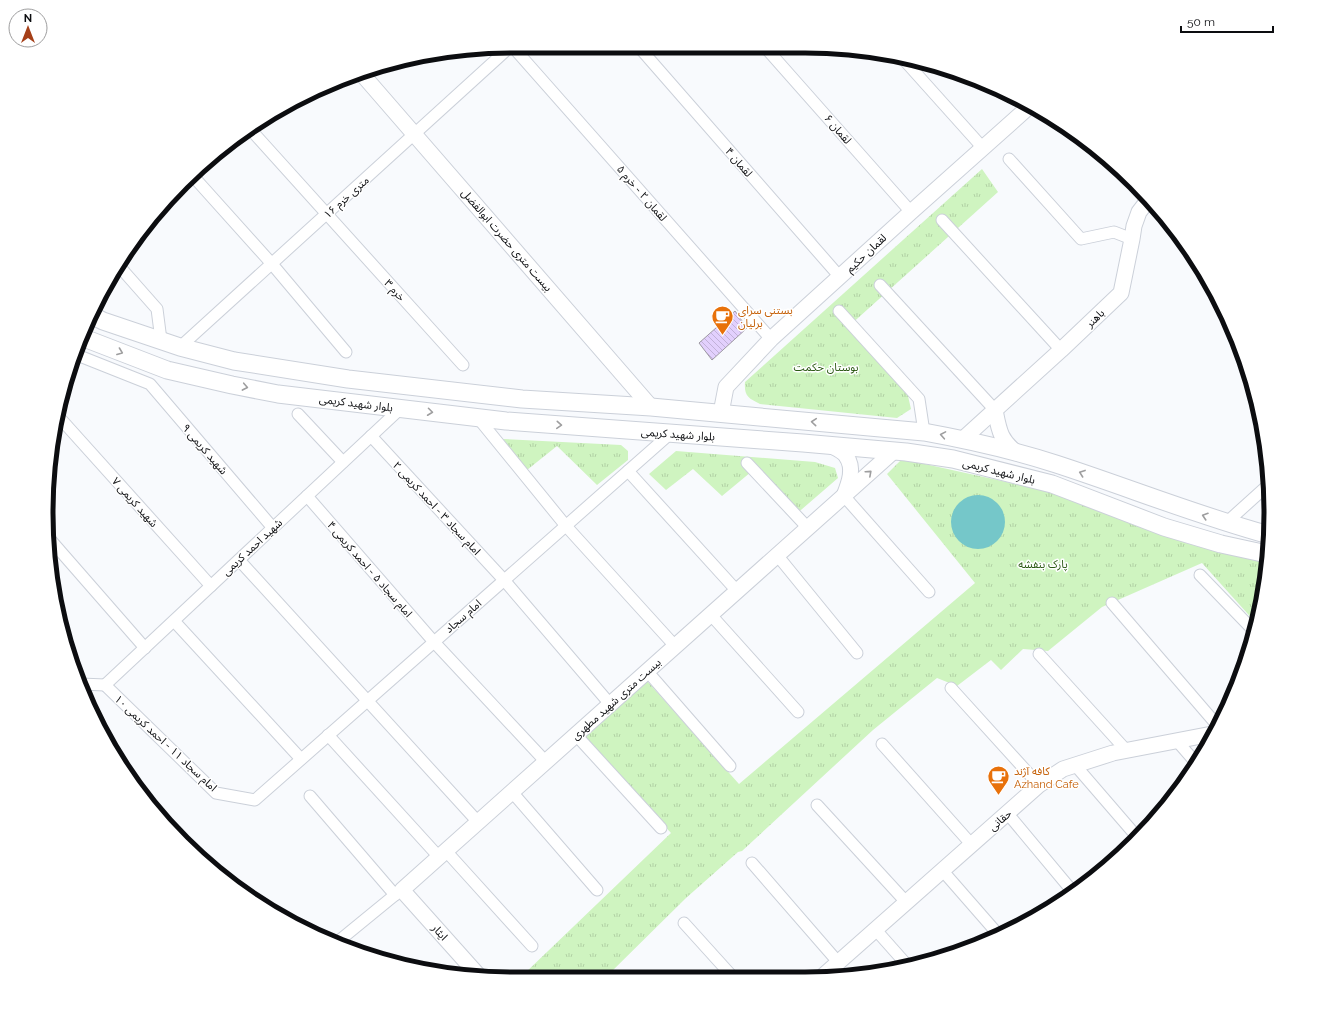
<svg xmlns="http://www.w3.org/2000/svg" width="1317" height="1025" viewBox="0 0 1317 1025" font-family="Raleway,'Noto Sans Arabic',sans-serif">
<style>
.park{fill:url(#park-tufts)}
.water{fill:#75c7c9}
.building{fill:url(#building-back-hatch);stroke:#9d99a2}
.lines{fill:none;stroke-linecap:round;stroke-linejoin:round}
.street-casing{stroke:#cbd0d9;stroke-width:13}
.secondary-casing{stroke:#cbd0d9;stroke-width:17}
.primary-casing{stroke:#cbd0d9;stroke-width:19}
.street{stroke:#fff;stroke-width:11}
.secondary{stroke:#fff;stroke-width:15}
.primary{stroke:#fff;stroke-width:17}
.oneway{stroke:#9e9e9f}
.labels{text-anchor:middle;stroke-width:3;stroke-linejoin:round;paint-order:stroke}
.street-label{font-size:11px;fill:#0c0d10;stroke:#fff}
.food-label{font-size:11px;fill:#c56008;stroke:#fff;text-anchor:start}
.park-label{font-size:11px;fill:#2c5914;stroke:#fff}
.rim{fill:none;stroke:#0c0d10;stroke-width:5}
</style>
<defs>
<pattern id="park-tufts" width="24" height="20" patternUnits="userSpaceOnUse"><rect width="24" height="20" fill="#cff4c0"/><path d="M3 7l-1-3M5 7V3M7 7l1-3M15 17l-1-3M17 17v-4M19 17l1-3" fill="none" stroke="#b1d0a4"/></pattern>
<pattern id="building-back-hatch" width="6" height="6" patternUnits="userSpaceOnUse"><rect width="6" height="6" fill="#e2d0fd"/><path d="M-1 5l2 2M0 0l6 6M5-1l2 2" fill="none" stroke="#c1b1d8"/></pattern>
</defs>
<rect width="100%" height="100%" fill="#f8fafd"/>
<g class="park">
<path d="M982 169 998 192 848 327 904 389 908 396 911 409 897 418 760 404C748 398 744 396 745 382Z"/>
<polygon points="503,439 621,445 628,451 628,460 597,485 557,446 527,470"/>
<polygon points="676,451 815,462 835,468 838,478 794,516 751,472 722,496 693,469 666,490 649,474"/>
<polygon points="902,459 1052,492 1186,543 1266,561 1262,604 1256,623 1202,563 1102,607 1048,651 1023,649 1001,670 991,660 957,686 937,678 873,730 742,851 738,852 686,898 608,975 523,975 671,833 584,738 647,681 739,784 975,583 887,474"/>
</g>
<circle class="water" cx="978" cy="522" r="27"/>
<polygon class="building" points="735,311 747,328 712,360 699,343"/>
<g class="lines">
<defs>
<g id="street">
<polyline points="512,46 771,339"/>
<polyline points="638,46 840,277"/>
<polyline points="765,47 911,212"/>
<polyline points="905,61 983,148"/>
<polyline points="251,130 463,365"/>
<polyline points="1009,159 1081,239 1114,232 1132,239"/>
<polyline points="192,175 272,264 346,352"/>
<polyline points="942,220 1061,350"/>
<polyline points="119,266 157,309 161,340"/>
<polyline points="880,285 995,410"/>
<polyline points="839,311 919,399 924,432"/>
<polyline points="180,347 511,46"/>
<polyline points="77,355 150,384 273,528"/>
<polyline points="298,414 343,462"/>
<polyline points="59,417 211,586"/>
<polyline points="478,418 566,526 675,646"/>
<polyline points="371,436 504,580 610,704"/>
<polyline points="747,463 808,528"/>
<polyline points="628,471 737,591"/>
<polyline points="307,496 434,642 546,762"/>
<polyline points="844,496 929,592"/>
<polyline points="1226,523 1268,485"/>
<polyline points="48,537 145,648"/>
<polyline points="777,555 857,653"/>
<polyline points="239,560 478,822"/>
<polyline points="1200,575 1254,631"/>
<polyline points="1112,603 1217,725"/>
<polyline points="711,615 798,712"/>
<polyline points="174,621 301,759"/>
<polyline points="1039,654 1126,750"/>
<polyline points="647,671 730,766"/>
<polyline points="81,684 105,685"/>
<polyline points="105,685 216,793 255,800 671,433"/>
<polyline points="105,685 400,409"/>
<polyline points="951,688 1039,785"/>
<polyline points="328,735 439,857"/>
<polyline points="576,735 661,828"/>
<polyline points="1177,741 1197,764"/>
<polyline points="882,744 972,845"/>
<polyline points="1075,765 1138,838"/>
<polyline points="512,792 597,890"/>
<polyline points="310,796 395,895"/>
<polyline points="817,805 906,902"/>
<polyline points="1008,814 1073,892"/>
<polyline points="446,851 532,946"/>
<polyline points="752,863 838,962"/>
<polyline points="942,870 997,933"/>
<polyline points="684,923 731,975"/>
<polyline points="875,929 907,965"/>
<polyline points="335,944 401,890"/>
</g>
<g id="secondary">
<polyline points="362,74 651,407"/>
<path d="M995 410C999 430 1000 440 1017 453"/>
<polyline points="721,413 726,387 771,339 911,212 1031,105"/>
<polyline points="963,439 1061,350 1121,293 1132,239 1134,226 1139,212 1149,199"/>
<path d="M830 445C835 448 843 451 846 456 855 468 849 483 844 496"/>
<polyline points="478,975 402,890 894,451"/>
<polyline points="824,975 1039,785 1063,769 1113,753 1212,734"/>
</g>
<g id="primary">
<path d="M93 316 103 321 180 347 234 361 348 379 522 399 651 407 924 432C968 440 1013 450 1056 464 1127 487 1196 515 1269 535"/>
<polyline points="84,338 167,370 232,385 278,394 506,421 803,443 906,452 953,459 1052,484 1164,527 1221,544 1267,554"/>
</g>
</defs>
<use href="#street" class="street-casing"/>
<use href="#secondary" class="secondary-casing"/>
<use href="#primary" class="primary-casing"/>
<use href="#street" class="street"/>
<use href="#secondary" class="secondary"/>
<use href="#primary" class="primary"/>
</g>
<defs><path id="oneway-chevron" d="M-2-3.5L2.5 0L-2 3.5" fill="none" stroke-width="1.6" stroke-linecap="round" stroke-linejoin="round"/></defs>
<g class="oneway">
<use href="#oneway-chevron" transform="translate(120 352) rotate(21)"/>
<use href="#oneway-chevron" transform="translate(245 387) rotate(11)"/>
<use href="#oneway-chevron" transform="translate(430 412) rotate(7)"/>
<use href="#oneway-chevron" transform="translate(814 422) rotate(-175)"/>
<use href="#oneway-chevron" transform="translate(559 425) rotate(4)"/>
<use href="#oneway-chevron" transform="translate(943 435) rotate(-170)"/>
<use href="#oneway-chevron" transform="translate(869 473) rotate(-42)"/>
<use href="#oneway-chevron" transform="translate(1082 473) rotate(-160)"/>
<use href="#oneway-chevron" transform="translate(1205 516) rotate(-162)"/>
</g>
<defs>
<symbol id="cafe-pin" viewBox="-11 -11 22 30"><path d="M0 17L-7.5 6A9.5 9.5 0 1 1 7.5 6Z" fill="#e8710a" stroke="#fff"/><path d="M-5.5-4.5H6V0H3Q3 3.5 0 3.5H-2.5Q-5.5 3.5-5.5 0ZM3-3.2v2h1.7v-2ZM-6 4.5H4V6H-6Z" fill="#fff"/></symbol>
</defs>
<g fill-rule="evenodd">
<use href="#cafe-pin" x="710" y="304" width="25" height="34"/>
<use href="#cafe-pin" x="986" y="764" width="25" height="34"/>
</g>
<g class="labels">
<g class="street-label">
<text transform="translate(838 129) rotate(49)" y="4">لقمان ۶</text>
<text transform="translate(739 162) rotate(49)" y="4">لقمان ۴</text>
<text transform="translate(642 193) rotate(49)" y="4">لقمان ۲ - خرم ۵</text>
<text transform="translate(346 197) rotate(-42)" y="4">۱۶ متری خرم</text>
<text transform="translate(507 240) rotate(49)" y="4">بیست متری حضرت ابوالفضل</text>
<text transform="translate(866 253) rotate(-43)" y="4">لقمان حکیم</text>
<text transform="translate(395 290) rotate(48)" y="4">خرم ۳</text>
<text transform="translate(1095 318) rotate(-44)" y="4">باهنر</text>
<text transform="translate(356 403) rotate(7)" y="4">بلوار شهید کریمی</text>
<text transform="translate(678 434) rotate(4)" y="4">بلوار شهید کریمی</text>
<text transform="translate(205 449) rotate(49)" y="4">شهید کریمی ۹</text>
<text transform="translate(999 471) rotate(14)" y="4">بلوار شهید کریمی</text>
<text transform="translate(135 502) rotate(48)" y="4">شهید کریمی ۷</text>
<text transform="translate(437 508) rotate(47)" y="4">امام سجاد ۳ - احمد کریمی ۲</text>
<text transform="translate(252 547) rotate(-43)" y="4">شهید احمد کریمی</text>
<text transform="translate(370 569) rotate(49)" y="4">امام سجاد ۵ - احمد کریمی ۴</text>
<text transform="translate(463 616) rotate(-41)" y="4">امام سجاد</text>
<text transform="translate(616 699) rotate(-42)" y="4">بیست متری شهید مطهری</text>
<text transform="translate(166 743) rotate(43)" y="4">امام سجاد ۱۱ - احمد کریمی ۱۰</text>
<text transform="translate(1000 820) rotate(-41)" y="4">حقانی</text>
<text transform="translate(440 932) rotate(48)" y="4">ایثار</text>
</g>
<g class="food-label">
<text x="738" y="314">بستنی سرای<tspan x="738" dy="13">برلیان</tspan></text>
<text x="1014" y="775">کافه آژند<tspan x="1014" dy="13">Azhand Cafe</tspan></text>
</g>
<g class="park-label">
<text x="826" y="371">بوستان حکمت</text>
<text x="1043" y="568">پارک بنفشه</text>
</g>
</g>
<path d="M0 0H1317V1025H0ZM512 53H805A459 459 0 0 1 1264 512V513A459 459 0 0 1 805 972H512A459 459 0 0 1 53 513V512A459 459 0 0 1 512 53Z" fill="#fff" fill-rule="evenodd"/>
<path class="rim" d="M512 53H805A459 459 0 0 1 1264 512V513A459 459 0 0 1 805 972H512A459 459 0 0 1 53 513V512A459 459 0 0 1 512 53Z"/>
<g transform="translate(28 28)"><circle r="19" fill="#ffffff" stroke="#9e9e9f"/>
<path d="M0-3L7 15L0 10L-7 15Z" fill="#a53f18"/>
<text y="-6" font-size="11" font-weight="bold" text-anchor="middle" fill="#0c0d10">N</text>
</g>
<path d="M1181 26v6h92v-6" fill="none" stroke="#0c0d10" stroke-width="2"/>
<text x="1187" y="26" font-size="12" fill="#0c0d10" stroke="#ffffff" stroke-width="3" paint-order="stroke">50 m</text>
</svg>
